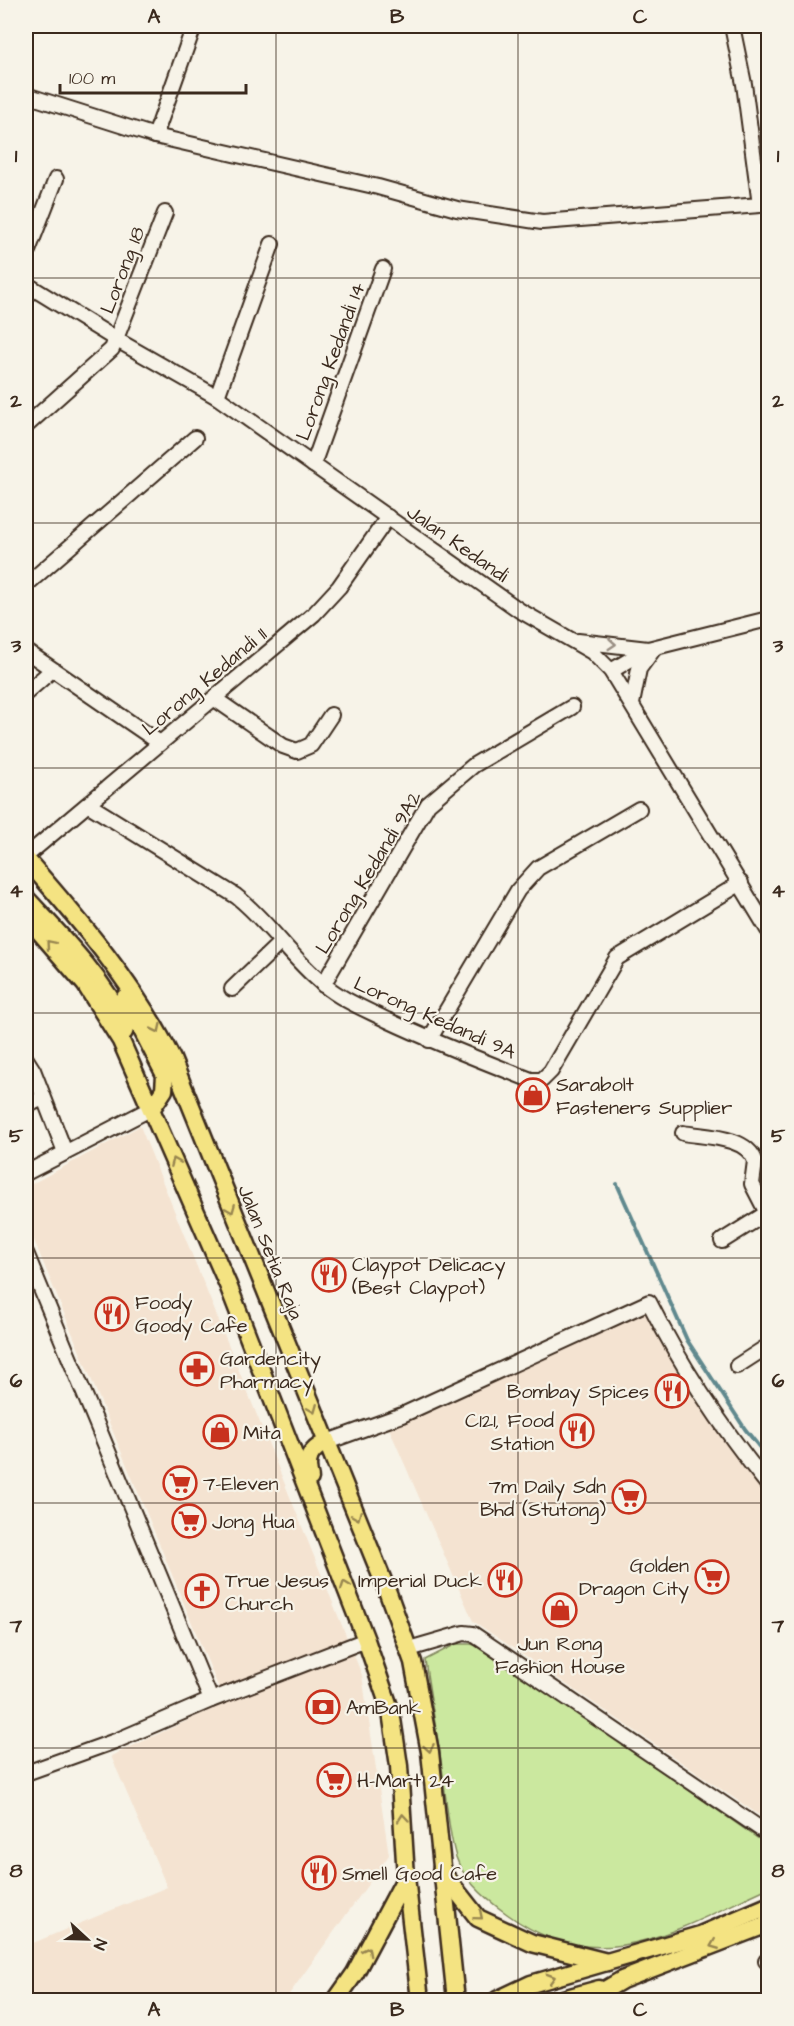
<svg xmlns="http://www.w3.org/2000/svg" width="794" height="2026" viewBox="0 0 794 2026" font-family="'Architects Daughter',sans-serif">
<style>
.built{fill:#f4e3d1}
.green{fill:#cbe89f;stroke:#83895e;stroke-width:1.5}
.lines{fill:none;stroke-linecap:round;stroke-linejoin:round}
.stream{stroke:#61898e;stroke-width:4}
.minor-casing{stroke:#3b2a1e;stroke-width:18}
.major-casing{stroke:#3b2a1e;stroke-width:21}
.minor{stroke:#f7f3e8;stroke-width:14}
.major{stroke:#f4e382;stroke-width:16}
.oneway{stroke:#998e83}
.oneway2{stroke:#988650}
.grid{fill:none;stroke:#3b2a1e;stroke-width:1.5;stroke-opacity:0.55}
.labels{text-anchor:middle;stroke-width:4.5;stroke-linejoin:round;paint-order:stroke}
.street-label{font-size:20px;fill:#3b2a1e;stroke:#f7f3e8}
.poi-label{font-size:20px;fill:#3b2a1e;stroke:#f7f3e8;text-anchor:start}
.neatline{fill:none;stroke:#3b2a1e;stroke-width:2}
.grid-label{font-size:20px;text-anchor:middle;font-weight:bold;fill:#3b2a1e}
</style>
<rect width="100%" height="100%" fill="#f7f3e8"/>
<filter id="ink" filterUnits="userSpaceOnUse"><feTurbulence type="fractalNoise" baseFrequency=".0167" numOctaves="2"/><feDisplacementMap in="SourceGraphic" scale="12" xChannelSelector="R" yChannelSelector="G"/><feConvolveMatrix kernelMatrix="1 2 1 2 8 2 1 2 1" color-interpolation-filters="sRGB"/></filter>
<g filter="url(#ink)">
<g class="built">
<polygon points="140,1126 362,1675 389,1855 285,2000 26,2000 26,1946 167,1887 111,1756 225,1703 26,1221 26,1187"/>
<polygon points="659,1301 687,1359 740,1441 768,1475 768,1821 473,1621 388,1426"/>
</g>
<path class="green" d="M456 1644H471L485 1648 766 1844 768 1888C678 1928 600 1983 507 1914 487 1900 464 1881 456 1857 448 1831 446 1795 442 1768 437 1732 430 1696 425 1660Z"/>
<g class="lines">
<polyline class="stream" points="617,1184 687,1340 745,1429 768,1458"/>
<defs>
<g id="minor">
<polyline points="194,26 155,136 378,187 457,209 542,222 760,205 744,84 732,26"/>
<polyline points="26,95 155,136"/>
<polyline points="26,256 56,179"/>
<polyline points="26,284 117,340 217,397 519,610 592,652 611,671 768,930"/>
<polyline points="217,397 272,244"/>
<polyline points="26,426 112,349 165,213"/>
<polyline points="313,465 383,269"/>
<polyline points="26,585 195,438"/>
<polyline points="578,641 648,649"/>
<polyline points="26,651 160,743"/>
<polyline points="611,671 648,649 768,619"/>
<polyline points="26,693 52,670"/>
<polyline points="215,699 283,746 297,751 311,745 331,715"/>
<polyline points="632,704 639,669 653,650"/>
<path d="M89 805 236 896C268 921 291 958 323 984 342 1000 365 1009 387 1020 434 1042 482 1061 531 1080H542L551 1071 617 958 741 883"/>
<polyline points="26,856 314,614 339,587 388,517"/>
<polyline points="323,985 428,804 474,765 572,707"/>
<polyline points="232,989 280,943"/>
<polyline points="429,1040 518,890 538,868 639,809"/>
<polyline points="26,1059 33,1070 65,1152"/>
<polyline points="26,1106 43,1098"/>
<path d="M683 1133C705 1137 747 1136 755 1161L752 1184 768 1215"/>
<polyline points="26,1173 152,1108"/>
<polyline points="722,1241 767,1213"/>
<polyline points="26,1253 211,1700"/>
<polyline points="737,1366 768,1346"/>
<path d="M327 1442 402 1415 649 1302C682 1368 722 1428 768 1485"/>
<polyline points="409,1649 464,1633 473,1634 768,1834"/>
<polyline points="26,1773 118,1740 211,1700 366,1640"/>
<polyline points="766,1961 768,1960"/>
</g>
<g id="major">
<path d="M26 859C80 921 135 984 172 1059L388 1593 413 1662 430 1752 456 2000"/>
<path d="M26 898C62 937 102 977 126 1026L124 1032"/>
<polyline points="26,916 85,984 121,1041 228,1285 366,1640 391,1712 399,1766 406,1877 420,2000"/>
<polyline points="125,997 165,1075 164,1090 152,1108"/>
<path d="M310 1478C305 1460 309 1450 327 1442"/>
<polyline points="441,1871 478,1918 532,1943 607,1962"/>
<polyline points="336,2000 355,1973 406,1877"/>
<polyline points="497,2000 531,1984 700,1935 768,1906"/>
<polyline points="559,2000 599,1989"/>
<polyline points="588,2000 622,1980 768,1924"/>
</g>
</defs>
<use href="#minor" class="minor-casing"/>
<use href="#major" class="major-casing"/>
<use href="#minor" class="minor"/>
<use href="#major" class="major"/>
</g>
<defs><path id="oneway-chevron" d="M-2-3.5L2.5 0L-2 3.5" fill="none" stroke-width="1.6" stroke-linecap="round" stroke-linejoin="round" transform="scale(1.5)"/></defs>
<use class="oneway" href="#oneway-chevron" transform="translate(612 644) rotate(4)"/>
<g class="oneway2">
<use href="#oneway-chevron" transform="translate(50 944) rotate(-131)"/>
<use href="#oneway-chevron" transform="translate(157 1029) rotate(64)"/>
<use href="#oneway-chevron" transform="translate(175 1162) rotate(-113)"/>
<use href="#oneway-chevron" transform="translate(231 1209) rotate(68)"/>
<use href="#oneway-chevron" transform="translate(313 1409) rotate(68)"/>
<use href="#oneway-chevron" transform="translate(357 1516) rotate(68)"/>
<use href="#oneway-chevron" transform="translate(345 1585) rotate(-111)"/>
<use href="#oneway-chevron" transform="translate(429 1748) rotate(80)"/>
<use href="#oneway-chevron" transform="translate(403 1818) rotate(-95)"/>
<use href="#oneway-chevron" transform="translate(479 1916) rotate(40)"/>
<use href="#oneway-chevron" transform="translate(714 1945) rotate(158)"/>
<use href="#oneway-chevron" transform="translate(367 1951) rotate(-62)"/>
<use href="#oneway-chevron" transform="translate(551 1978) rotate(-16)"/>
</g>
</g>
<path class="grid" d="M276 26V2000M518 26V2000M26 278H768M26 523H768M26 768H768M26 1013H768M26 1258H768M26 1503H768M26 1748H768"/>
<defs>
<symbol id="shop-ring" viewBox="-11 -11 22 22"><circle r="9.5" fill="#f7f3e8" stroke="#c8321e" stroke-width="1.5"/><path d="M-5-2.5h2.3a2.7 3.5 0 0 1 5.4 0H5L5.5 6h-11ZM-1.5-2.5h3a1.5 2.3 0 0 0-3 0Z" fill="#c8321e"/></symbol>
<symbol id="restaurant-ring" viewBox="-11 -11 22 22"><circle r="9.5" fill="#f7f3e8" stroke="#c8321e" stroke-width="1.5"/><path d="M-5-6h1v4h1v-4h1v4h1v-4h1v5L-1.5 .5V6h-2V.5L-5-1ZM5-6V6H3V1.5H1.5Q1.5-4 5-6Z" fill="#c8321e"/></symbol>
<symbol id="pharmacy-ring" viewBox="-11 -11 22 22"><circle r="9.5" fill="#f7f3e8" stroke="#c8321e" stroke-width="1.5"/><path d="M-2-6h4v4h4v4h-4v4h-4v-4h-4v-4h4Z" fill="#c8321e"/></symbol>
<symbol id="supermarket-ring" viewBox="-11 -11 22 22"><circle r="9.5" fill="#f7f3e8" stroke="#c8321e" stroke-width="1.5"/><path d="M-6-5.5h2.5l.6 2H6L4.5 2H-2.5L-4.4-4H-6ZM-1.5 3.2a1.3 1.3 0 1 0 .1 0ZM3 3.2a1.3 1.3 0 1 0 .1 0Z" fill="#c8321e"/></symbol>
<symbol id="church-ring" viewBox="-11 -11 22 22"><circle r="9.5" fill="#f7f3e8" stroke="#c8321e" stroke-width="1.5"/><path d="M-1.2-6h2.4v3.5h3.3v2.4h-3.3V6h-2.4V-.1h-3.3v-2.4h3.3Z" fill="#c8321e"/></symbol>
<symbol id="bank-ring" viewBox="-11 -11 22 22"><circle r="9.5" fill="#f7f3e8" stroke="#c8321e" stroke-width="1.5"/><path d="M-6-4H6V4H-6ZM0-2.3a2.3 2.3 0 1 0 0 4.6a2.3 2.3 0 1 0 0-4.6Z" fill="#c8321e"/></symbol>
</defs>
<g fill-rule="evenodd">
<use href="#shop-ring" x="514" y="1076" width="38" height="38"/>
<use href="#restaurant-ring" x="310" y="1256" width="38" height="38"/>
<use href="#restaurant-ring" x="93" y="1295" width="38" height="38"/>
<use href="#pharmacy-ring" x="178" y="1350" width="38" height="38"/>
<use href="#restaurant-ring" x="653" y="1372" width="38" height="38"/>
<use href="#restaurant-ring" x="558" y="1412" width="38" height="38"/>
<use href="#shop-ring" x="201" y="1413" width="38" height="38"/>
<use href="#supermarket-ring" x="161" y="1464" width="38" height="38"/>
<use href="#supermarket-ring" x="610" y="1478" width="38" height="38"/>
<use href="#supermarket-ring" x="170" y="1502" width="38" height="38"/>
<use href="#supermarket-ring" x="693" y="1558" width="38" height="38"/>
<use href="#restaurant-ring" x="486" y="1561" width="38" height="38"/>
<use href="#church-ring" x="183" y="1572" width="38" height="38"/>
<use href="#shop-ring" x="541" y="1591" width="38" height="38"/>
<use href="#bank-ring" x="304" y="1688" width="38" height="38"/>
<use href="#supermarket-ring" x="315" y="1761" width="38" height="38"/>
<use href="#restaurant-ring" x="300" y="1854" width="38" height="38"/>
</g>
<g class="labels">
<g class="street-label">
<text transform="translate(122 270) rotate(-69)" y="7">Lorong 18</text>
<text transform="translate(330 361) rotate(-70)" y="7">Lorong Kedandi 14</text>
<text transform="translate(458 543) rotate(35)" y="7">Jalan Kedandi</text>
<text transform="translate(204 681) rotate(-40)" y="7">Lorong Kedandi 11</text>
<text transform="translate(368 872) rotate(-59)" y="7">Lorong Kedandi 9A2</text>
<text transform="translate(435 1017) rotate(24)" y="7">Lorong Kedandi 9A</text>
<text transform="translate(271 1252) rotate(68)" y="7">Jalan Setia Raja</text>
</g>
<g class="poi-label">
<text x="556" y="1091">Sarabolt<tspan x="556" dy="23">Fasteners Supplier</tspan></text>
<text x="352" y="1271">Claypot Delicacy<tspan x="352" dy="23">(Best Claypot)</tspan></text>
<text x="135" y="1309">Foody<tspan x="135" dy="23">Goody Cafe</tspan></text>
<text x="220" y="1365">Gardencity<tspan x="220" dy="23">Pharmacy</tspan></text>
<text x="649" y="1398" text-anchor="end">Bombay Spices</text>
<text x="554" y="1427" text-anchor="end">C121, Food<tspan x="554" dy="23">Station</tspan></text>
<text x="243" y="1439">Mita</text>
<text x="203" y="1490">7-Eleven</text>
<text x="606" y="1493" text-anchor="end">7m Daily Sdn<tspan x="606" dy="23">Bhd (Stutong)</tspan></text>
<text x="212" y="1528">Jong Hua</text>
<text x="689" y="1572" text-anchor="end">Golden<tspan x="689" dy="23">Dragon City</tspan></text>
<text x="225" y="1587">True Jesus<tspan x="225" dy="23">Church</tspan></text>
<text x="482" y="1587" text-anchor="end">Imperial Duck</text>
<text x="560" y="1650" text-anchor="middle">Jun Rong<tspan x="560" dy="23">Fashion House</tspan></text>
<text x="346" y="1714">AmBank</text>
<text x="357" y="1787">H-Mart 24</text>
<text x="342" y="1880">Smell Good Cafe</text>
</g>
</g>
<rect width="794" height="2026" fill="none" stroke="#f7f3e8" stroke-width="66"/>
<g transform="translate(87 1939) rotate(112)" stroke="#f7f3e8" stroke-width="4.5" paint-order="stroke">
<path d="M0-4.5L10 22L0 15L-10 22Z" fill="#3b2a1e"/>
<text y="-9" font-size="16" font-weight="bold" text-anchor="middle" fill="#3b2a1e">N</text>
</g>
<path d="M60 84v9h186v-9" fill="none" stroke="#3b2a1e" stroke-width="3"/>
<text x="69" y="84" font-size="18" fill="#3b2a1e" stroke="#f7f3e8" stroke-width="4.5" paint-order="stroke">100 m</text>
<rect x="33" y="33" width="728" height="1960" class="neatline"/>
<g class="grid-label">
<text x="154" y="23">A</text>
<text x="397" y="23">B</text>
<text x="640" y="23">C</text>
<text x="16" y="162">1</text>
<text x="778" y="162">1</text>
<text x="16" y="407">2</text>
<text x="778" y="407">2</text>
<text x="16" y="652">3</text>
<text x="778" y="652">3</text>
<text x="16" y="897">4</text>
<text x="778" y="897">4</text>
<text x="16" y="1142">5</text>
<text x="778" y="1142">5</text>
<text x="16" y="1387">6</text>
<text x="778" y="1387">6</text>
<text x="16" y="1632">7</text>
<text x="778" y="1632">7</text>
<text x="16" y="1877">8</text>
<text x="778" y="1877">8</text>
<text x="154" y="2016">A</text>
<text x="397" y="2016">B</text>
<text x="640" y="2016">C</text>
</g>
</svg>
